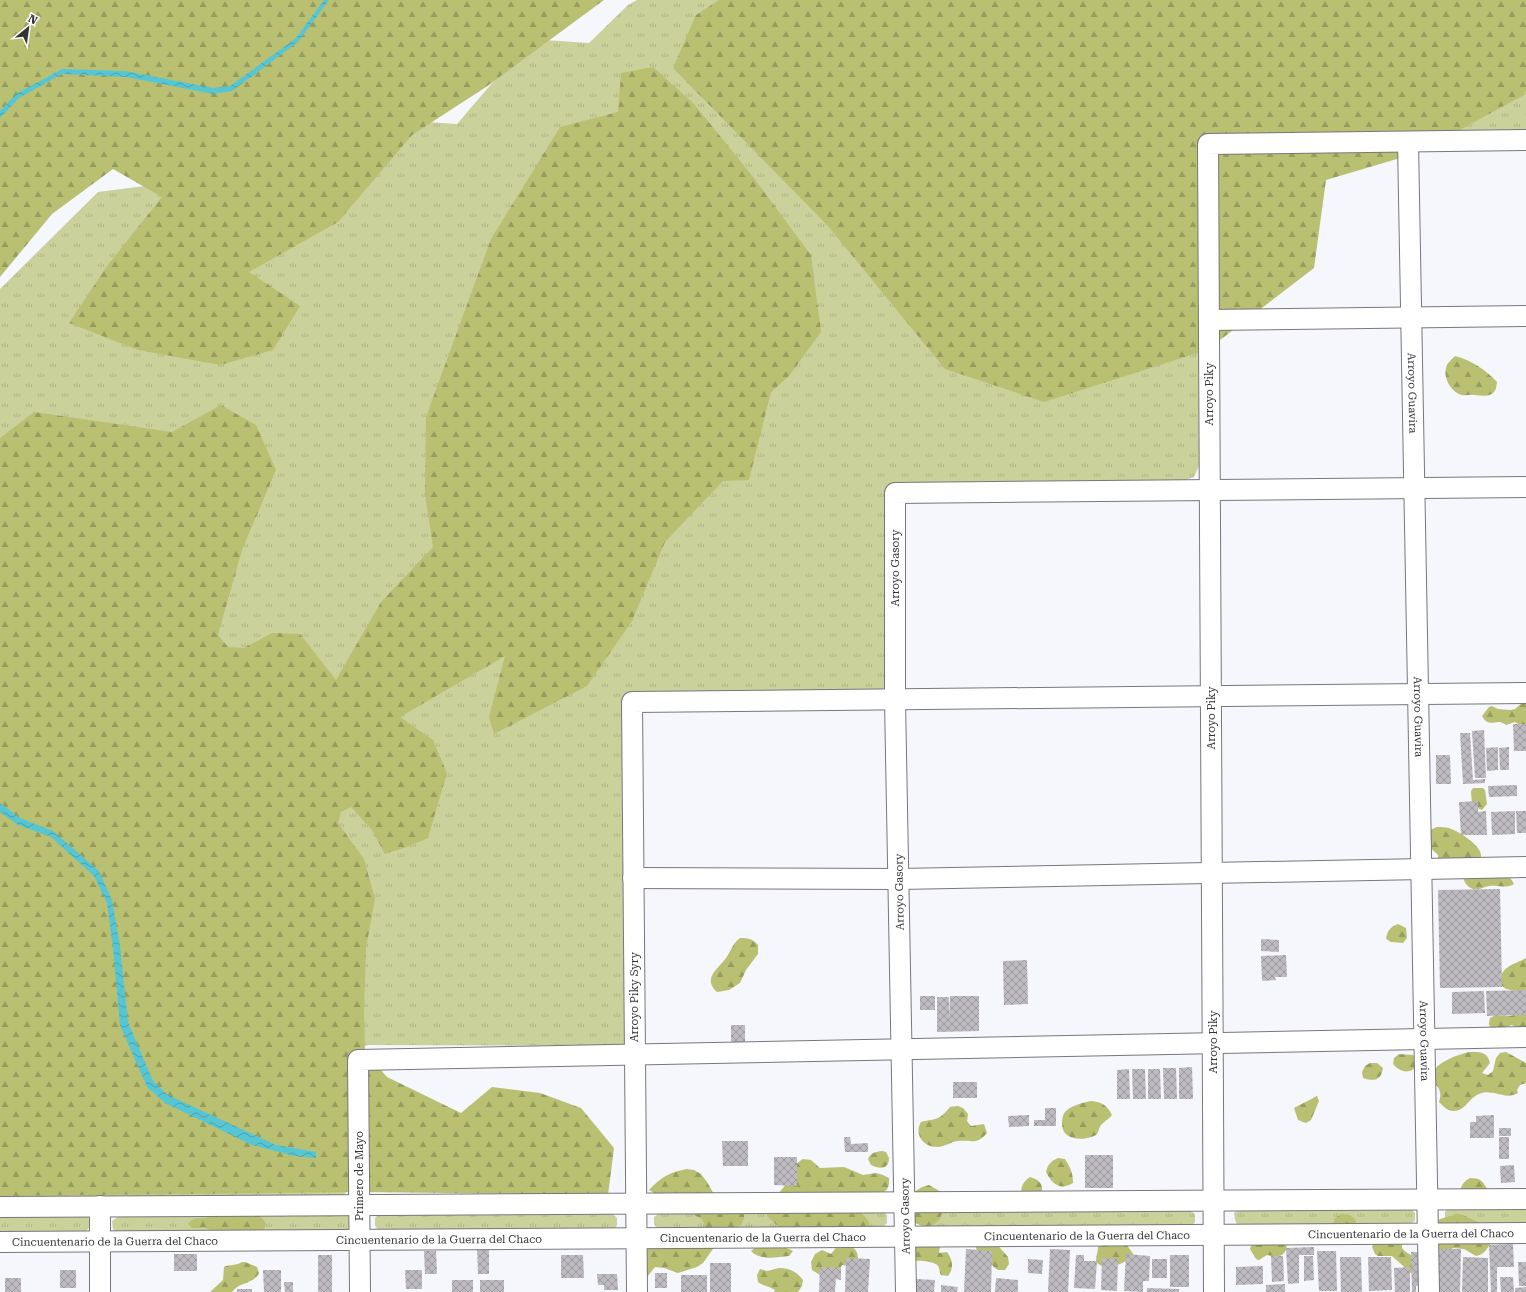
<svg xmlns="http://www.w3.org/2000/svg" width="1526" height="1292" viewBox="0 0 1526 1292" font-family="'Roboto Serif',serif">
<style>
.grass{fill:url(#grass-tufts)}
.forest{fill:url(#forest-firs)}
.water{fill:url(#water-waves)}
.building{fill:url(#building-cross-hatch)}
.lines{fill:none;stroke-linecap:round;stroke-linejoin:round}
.minor-casing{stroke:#77777d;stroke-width:22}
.minor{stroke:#fff;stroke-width:20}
.labels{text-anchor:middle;stroke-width:4;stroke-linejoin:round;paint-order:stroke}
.street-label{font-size:11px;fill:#343437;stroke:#fff}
</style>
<defs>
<pattern id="grass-tufts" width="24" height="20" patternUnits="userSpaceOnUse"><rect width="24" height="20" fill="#cbd19a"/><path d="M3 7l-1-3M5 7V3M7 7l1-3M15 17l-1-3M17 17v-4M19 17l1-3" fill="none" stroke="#afb485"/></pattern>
<pattern id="forest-firs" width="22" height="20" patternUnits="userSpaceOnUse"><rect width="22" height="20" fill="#b9c071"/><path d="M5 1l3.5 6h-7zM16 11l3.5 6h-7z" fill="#979d5e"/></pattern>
<pattern id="water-waves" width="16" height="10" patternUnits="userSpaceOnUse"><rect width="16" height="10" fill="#56c6d4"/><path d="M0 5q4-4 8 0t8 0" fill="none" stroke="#48a2ad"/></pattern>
<pattern id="building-cross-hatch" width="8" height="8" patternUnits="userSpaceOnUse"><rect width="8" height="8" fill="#bebbc0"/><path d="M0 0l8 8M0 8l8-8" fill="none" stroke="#9b999d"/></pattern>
</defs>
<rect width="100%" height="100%" fill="#f6f6fd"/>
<g class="grass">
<polygon points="637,0 1526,0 1526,130 1212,134 1201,152 1199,466 1194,477 1185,480 899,485 885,691 637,694 627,1042 623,1046 368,1045 359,1047 347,1189 345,1194 341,1197 0,1200 0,289 98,192 278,169 368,118 457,124 530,39 589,43 628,5"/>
<polygon points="1526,1206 1526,1225 1451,1225 1445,1220 1445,1212 1448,1209"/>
<polygon points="1188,1209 1195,1214 1195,1222 1192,1226 924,1227 922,1223 928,1211"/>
<polygon points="1411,1209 1415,1213 1415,1220 1409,1226 1241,1225 1237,1224 1235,1220 1234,1213 1238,1210"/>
<polygon points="610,1212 617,1218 617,1225 615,1229 381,1230 377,1229 375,1225 375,1218 378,1215"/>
<polygon points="661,1212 883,1212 887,1215 887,1223 881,1229 661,1229 657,1228 654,1224 654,1217"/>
<polygon points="344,1214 348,1216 352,1220 352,1227 349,1231 115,1232 113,1229 112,1221 119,1216"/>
<polygon points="0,1215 87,1216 90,1220 90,1227 84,1233 0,1233"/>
</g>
<g class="forest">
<polygon points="0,0 604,0 486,87 412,135 338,222 249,272 300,306 273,350 220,365 138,350 69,323 107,266 162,197 113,169 52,214 0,277"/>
<polygon points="719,0 1526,0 1526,90 1524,95 1417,153 1326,180 1314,268 1207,350 1044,402 945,369 828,226 673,68 696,15"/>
<polygon points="653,67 694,104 750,173 811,255 821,332 789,376 771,392 749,480 723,481 665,542 632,621 587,686 494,734 489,717 505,656 400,717 433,740 447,773 428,838 407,847 385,854 372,830 351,807 341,812 338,823 364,859 375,899 366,948 364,1010 365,1052 387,1077 461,1113 492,1087 540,1093 581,1108 614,1148 608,1195 362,1192 0,1196 0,438 34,412 172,432 221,405 256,425 276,470 242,550 218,635 228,647 244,648 272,633 300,634 336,680 381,602 433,547 425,494 426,417 491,239 560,127 618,112 621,73"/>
<path d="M1455 356C1471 360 1486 370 1497 382 1496 398 1487 396 1475 395 1471 394 1466 396 1462 395 1452 393 1443 378 1446 368 1447 363 1451 360 1455 356Z"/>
<path d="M1522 703H1526V726L1520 725 1515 722 1506 725C1505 724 1501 722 1500 722 1494 721 1488 727 1482 716L1489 707 1492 706 1498 709 1511 710 1515 709Z"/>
<polygon points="1473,788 1483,788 1485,790 1487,804 1482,810 1472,806 1471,791"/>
<path d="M1437 827C1441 827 1445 827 1449 828 1458 831 1483 846 1481 857 1481 859 1479 860 1478 862 1493 868 1507 869 1514 884 1506 889 1498 885 1489 886 1483 887 1477 892 1471 888 1465 886 1463 877 1461 872L1438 862V855L1424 842 1430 830Z"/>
<path d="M1398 924 1406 928 1407 938 1403 943 1391 942 1386 939C1387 931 1390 927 1398 924Z"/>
<path d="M740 938C749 938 753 939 758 945V954L746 970 740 983 729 990 717 992C702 978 718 969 726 958 731 951 732 944 740 938Z"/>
<path d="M1526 958V993L1506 989 1501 985C1498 967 1513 965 1526 958Z"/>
<polygon points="1526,1012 1526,1027 1518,1027 1511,1025 1498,1033 1490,1029 1489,1023 1490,1018 1496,1015 1510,1016"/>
<path d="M1469 1052C1480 1052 1487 1051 1490 1063L1482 1073 1488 1075 1493 1071 1496 1058 1500 1053 1506 1052 1526 1063V1083L1520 1085 1517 1090 1518 1093C1504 1101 1494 1088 1479 1094 1469 1098 1465 1111 1454 1111 1447 1111 1443 1106 1439 1102 1443 1091 1438 1086 1430 1079 1434 1062 1455 1056 1469 1052Z"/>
<path d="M1399 1054 1413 1055 1416 1061 1415 1068C1407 1074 1400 1072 1393 1064L1394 1058Z"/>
<path d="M1370 1063H1377L1383 1068C1381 1080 1375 1082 1363 1078L1362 1072 1365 1066Z"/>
<polygon points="1317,1096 1319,1101 1311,1120 1306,1123 1298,1120 1294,1108"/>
<path d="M1091 1101C1102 1102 1107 1105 1112 1115 1109 1119 1106 1120 1103 1123 1099 1126 1099 1131 1097 1134 1095 1136 1093 1136 1091 1137 1080 1141 1062 1139 1062 1124 1062 1120 1062 1116 1065 1112 1072 1105 1082 1103 1091 1101Z"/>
<path d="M958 1106 963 1108 968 1114 967 1121 971 1126 984 1124 987 1133C977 1145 972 1140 958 1141 952 1141 945 1147 937 1147 923 1147 914 1134 921 1122 938 1118 938 1121 950 1107Z"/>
<path d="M882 1151 886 1152 889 1158C889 1170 879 1169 871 1165L868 1159C871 1152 876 1152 882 1151Z"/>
<path d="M1058 1158 1065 1159C1070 1167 1073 1173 1073 1183 1060 1191 1052 1184 1046 1172 1048 1164 1051 1161 1058 1158Z"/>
<path d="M803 1159 811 1160 820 1168 844 1167 863 1175 876 1173 883 1175 889 1178C890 1196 880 1192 867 1193L861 1212C865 1218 872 1221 868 1229L780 1228 767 1216C768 1202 781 1192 788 1181 794 1173 793 1164 803 1159Z"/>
<path d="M687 1169 694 1170 701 1174 707 1182 715 1196 744 1210V1218L741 1225 733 1229 715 1246 703 1263 697 1267 678 1273 664 1268 655 1267 647 1277 640 1250 702 1231 704 1224 702 1219 692 1214 697 1199 656 1194 649 1190C661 1177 670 1172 687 1169Z"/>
<path d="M1030 1177C1039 1180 1043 1183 1042 1193L1021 1194C1021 1186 1023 1182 1030 1177Z"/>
<path d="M1470 1178C1480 1178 1483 1181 1487 1189L1484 1194H1460C1461 1185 1463 1182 1470 1178Z"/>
<path d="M929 1185 943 1193C946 1206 942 1228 925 1226 918 1226 911 1220 905 1217L911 1194 922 1187Z"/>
<path d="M218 1214 238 1217C249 1211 261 1213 266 1224L264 1230 259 1234 216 1232 205 1228H192L188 1224C195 1216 196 1219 205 1218 210 1217 214 1215 218 1214Z"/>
<path d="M1342 1214C1349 1214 1352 1215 1356 1221L1355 1227 1333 1225 1335 1218Z"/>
<path d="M1458 1214 1463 1215 1482 1224 1491 1242C1488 1248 1484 1255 1476 1256L1464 1249 1453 1248 1422 1275 1436 1222 1440 1219Z"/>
<polygon points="994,1241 1008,1257 1009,1264 1005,1270 998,1270 995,1268 977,1251 975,1245"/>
<path d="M1276 1241 1285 1244 1287 1247C1284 1258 1277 1257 1267 1255L1259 1260 1256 1259 1250 1249C1254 1237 1261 1244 1269 1245Z"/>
<path d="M1375 1241H1397L1402 1245V1248C1409 1257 1418 1254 1421 1268L1415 1274 1411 1273 1392 1256H1378L1375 1254 1372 1247Z"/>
<path d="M1098 1243 1126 1244 1134 1255C1125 1263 1107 1273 1096 1262 1096 1255 1099 1249 1098 1243Z"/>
<path d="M778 1244 793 1251 789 1256C776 1257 760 1261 751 1251L756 1247Z"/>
<path d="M939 1244 940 1247 939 1253 947 1252C953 1260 954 1268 948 1276L941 1275C939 1272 940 1269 938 1266 936 1261 917 1260 912 1261L910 1246Z"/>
<path d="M838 1245C851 1245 859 1247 858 1262L850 1266 842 1265 840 1269 820 1275 812 1270 811 1262 815 1254 822 1250 831 1254Z"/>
<path d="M242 1262H245L257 1267 259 1273C253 1285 240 1281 232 1292H210L223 1280 224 1267C230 1264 236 1266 242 1262Z"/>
<path d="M779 1268C790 1268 797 1272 803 1280L802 1286 798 1292H774L775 1290C769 1286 763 1286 758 1282L757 1275 760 1269 767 1271Z"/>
</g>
<g class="water">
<polygon points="324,0 329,0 298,42 232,91 213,94 126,77 62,74 19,98 0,118 0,111 16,94 62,69 125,71 213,88 230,86 295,39"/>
<polygon points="0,803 20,818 53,831 99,871 112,900 120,946 128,1022 153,1081 168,1095 276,1145 316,1152 316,1158 294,1156 252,1145 165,1103 147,1087 120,1025 113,948 107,903 94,876 51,837 18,825 0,812"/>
</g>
<g class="building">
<polygon points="1513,724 1526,724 1526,751 1514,751"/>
<polygon points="1484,730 1486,778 1475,778 1472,731"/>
<polygon points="1460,733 1470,733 1473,780 1485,779 1485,783 1463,784"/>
<polygon points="1498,747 1498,770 1487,771 1486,748"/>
<polygon points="1509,747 1509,770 1500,770 1499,748"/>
<polygon points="1436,755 1450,755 1451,784 1436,784"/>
<polygon points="1517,785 1517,796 1489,797 1488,786"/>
<polygon points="1478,801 1478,812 1486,811 1487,835 1461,835 1459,802"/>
<polygon points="1515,811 1515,834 1492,835 1491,812"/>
<polygon points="1516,811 1526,811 1526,833 1517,833"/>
<polygon points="1500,889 1502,987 1440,988 1438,890"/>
<polygon points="1261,939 1279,940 1279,952 1261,951"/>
<polygon points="1286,955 1287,977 1275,977 1276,980 1262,981 1261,956"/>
<polygon points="1027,960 1028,1004 1004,1005 1003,961"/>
<polygon points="1526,990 1526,1015 1487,1016 1486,991"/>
<polygon points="1484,991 1485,1013 1452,1014 1452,992"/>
<rect x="920" y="996" width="15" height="14"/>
<polygon points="950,996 979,996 979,1031 937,1032 937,997 949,997 950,1018"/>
<rect x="731" y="1025" width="14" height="17"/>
<polygon points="1192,1067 1193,1099 1179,1099 1179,1068"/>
<polygon points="1163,1068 1176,1068 1177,1099 1164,1099"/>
<polygon points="1129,1069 1130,1099 1117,1099 1117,1070"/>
<polygon points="1132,1069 1145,1069 1146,1099 1133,1099"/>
<polygon points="1148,1069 1160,1069 1161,1099 1148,1099"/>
<rect x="953" y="1082" width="24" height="16"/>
<polygon points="1045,1108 1056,1108 1056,1126 1034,1126 1034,1120 1045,1120"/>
<polygon points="1029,1115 1029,1126 1009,1127 1008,1116"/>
<polygon points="1494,1115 1494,1138 1470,1138 1470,1122 1476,1122 1476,1116"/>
<rect x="1499" y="1128" width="12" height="8"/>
<polygon points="844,1137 850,1137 851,1144 868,1143 868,1152 845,1152"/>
<rect x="1499" y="1137" width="10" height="22"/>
<polygon points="722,1141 748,1141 748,1166 723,1166"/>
<rect x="1085" y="1155" width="28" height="33"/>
<polygon points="774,1157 797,1157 797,1186 774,1185"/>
<polygon points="1514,1165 1515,1182 1501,1183 1500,1166"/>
<polygon points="1513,1244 1514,1267 1497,1267 1497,1292 1491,1292 1489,1245"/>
<polygon points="477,1247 489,1247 489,1274 478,1274"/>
<polygon points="1314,1247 1314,1255 1299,1255 1299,1283 1288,1284 1286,1248"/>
<polygon points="966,1249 992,1251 991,1292 964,1292"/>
<polygon points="1050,1249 1070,1250 1068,1292 1048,1292"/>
<polygon points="1437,1249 1461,1249 1460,1292 1436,1292"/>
<polygon points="424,1251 436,1251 437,1274 425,1274"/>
<polygon points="1317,1251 1336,1251 1337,1291 1319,1291"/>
<polygon points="1411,1252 1418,1252 1419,1286 1416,1286 1416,1292 1412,1292"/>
<rect x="174" y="1254" width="23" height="17"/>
<polygon points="1126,1254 1150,1256 1149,1281 1143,1281 1143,1292 1124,1291"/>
<rect x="318" y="1255" width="14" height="37"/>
<polygon points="561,1255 583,1255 584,1278 561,1278"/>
<polygon points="1076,1255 1084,1255 1084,1261 1097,1261 1095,1289 1074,1288"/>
<rect x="1170" y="1255" width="19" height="32"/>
<polygon points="1271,1256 1283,1256 1284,1281 1272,1282"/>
<polygon points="1304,1256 1313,1256 1314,1280 1304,1281"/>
<polygon points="1340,1257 1361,1257 1362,1292 1341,1292"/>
<polygon points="1368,1257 1391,1257 1392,1290 1369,1291"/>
<polygon points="1463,1257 1488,1258 1488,1292 1462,1292"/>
<polygon points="846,1258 870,1259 868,1292 845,1292"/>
<polygon points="1102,1258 1118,1259 1117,1291 1101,1290"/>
<polygon points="1028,1259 1043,1260 1042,1274 1028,1273"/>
<rect x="1152" y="1259" width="15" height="19"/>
<polygon points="1518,1262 1526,1262 1526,1286 1519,1286"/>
<rect x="710" y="1263" width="21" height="29"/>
<polygon points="1263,1266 1263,1284 1236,1285 1236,1267"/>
<polygon points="820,1267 841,1268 841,1280 836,1279 835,1292 819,1292"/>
<polygon points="1410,1267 1410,1292 1395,1292 1394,1268"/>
<rect x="60" y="1270" width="16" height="18"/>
<polygon points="263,1270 281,1270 281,1292 264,1292"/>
<polygon points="405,1270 422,1270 422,1289 406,1289"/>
<rect x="655" y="1273" width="12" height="15"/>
<polygon points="597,1274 617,1274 618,1290 604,1290 604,1285 598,1285"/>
<rect x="681" y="1275" width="26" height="17"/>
<polygon points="1500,1277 1513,1277 1514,1292 1501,1292"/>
<rect x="5" y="1278" width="16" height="14"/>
<polygon points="996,1278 1018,1280 1018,1292 995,1292"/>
<polygon points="916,1279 935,1280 934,1292 916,1292"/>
<rect x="452" y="1280" width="21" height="12"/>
<rect x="480" y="1280" width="24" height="12"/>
<polygon points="284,1282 293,1282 293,1292 285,1292"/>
<polygon points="1285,1284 1285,1292 1266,1292 1266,1285"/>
<polygon points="941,1285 958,1287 957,1292 941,1292"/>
<polygon points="1526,1287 1526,1292 1515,1292 1515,1288"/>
<polygon points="1147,1288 1179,1289 1179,1292 1147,1292"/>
<rect x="237" y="1289" width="15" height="3"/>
</g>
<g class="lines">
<defs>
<g id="minor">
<path id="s1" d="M1408 142 1429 1292"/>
<polyline points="1209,320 1526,316"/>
<polyline points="633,878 899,879 1526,867"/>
<polyline points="100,1206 100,1292"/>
<polyline points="0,1207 1526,1199"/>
<path id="s2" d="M0 1242 1526 1233"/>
<polyline points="360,1292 358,1060 1526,1037"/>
<polyline points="637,1292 632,702 1526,693"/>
<polyline points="906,1292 895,700 895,493 1526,487"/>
<polyline points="1214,1292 1208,144 1526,140"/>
</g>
</defs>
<use href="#minor" class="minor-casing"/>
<use href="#minor" class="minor"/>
</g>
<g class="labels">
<g class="street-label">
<text dy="4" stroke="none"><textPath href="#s1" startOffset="251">Arroyo Guavira</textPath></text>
<text transform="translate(1209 394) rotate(-90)" y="4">Arroyo Piky</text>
<text transform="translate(895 568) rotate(-90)" y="4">Arroyo Gasory</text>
<text dy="4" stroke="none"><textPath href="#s1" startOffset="575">Arroyo Guavira</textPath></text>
<text transform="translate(1211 718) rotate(-90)" y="4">Arroyo Piky</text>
<text transform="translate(899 892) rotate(-91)" y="4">Arroyo Gasory</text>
<text transform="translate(634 997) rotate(-90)" y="4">Arroyo Piky Syry</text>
<text dy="4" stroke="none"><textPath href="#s1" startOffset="899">Arroyo Guavira</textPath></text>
<text transform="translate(1213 1042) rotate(-90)" y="4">Arroyo Piky</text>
<text transform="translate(359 1176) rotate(-90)" y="4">Primero de Mayo</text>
<text transform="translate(905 1216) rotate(-91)" y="4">Arroyo Gasory</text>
<text dy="4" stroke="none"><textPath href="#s2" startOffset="1411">Cincuentenario de la Guerra del Chaco</textPath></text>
<text dy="4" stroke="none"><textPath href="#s2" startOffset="1087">Cincuentenario de la Guerra del Chaco</textPath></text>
<text dy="4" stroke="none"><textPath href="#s2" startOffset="763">Cincuentenario de la Guerra del Chaco</textPath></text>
<text dy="4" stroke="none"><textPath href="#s2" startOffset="439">Cincuentenario de la Guerra del Chaco</textPath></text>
<text dy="4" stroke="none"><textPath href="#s2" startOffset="115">Cincuentenario de la Guerra del Chaco</textPath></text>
</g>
</g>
<g transform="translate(28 28) rotate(29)" stroke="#ffffff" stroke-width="3" paint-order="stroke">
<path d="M0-3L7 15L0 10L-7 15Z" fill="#343437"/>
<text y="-6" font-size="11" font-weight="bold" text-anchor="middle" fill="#343437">N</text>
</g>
</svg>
